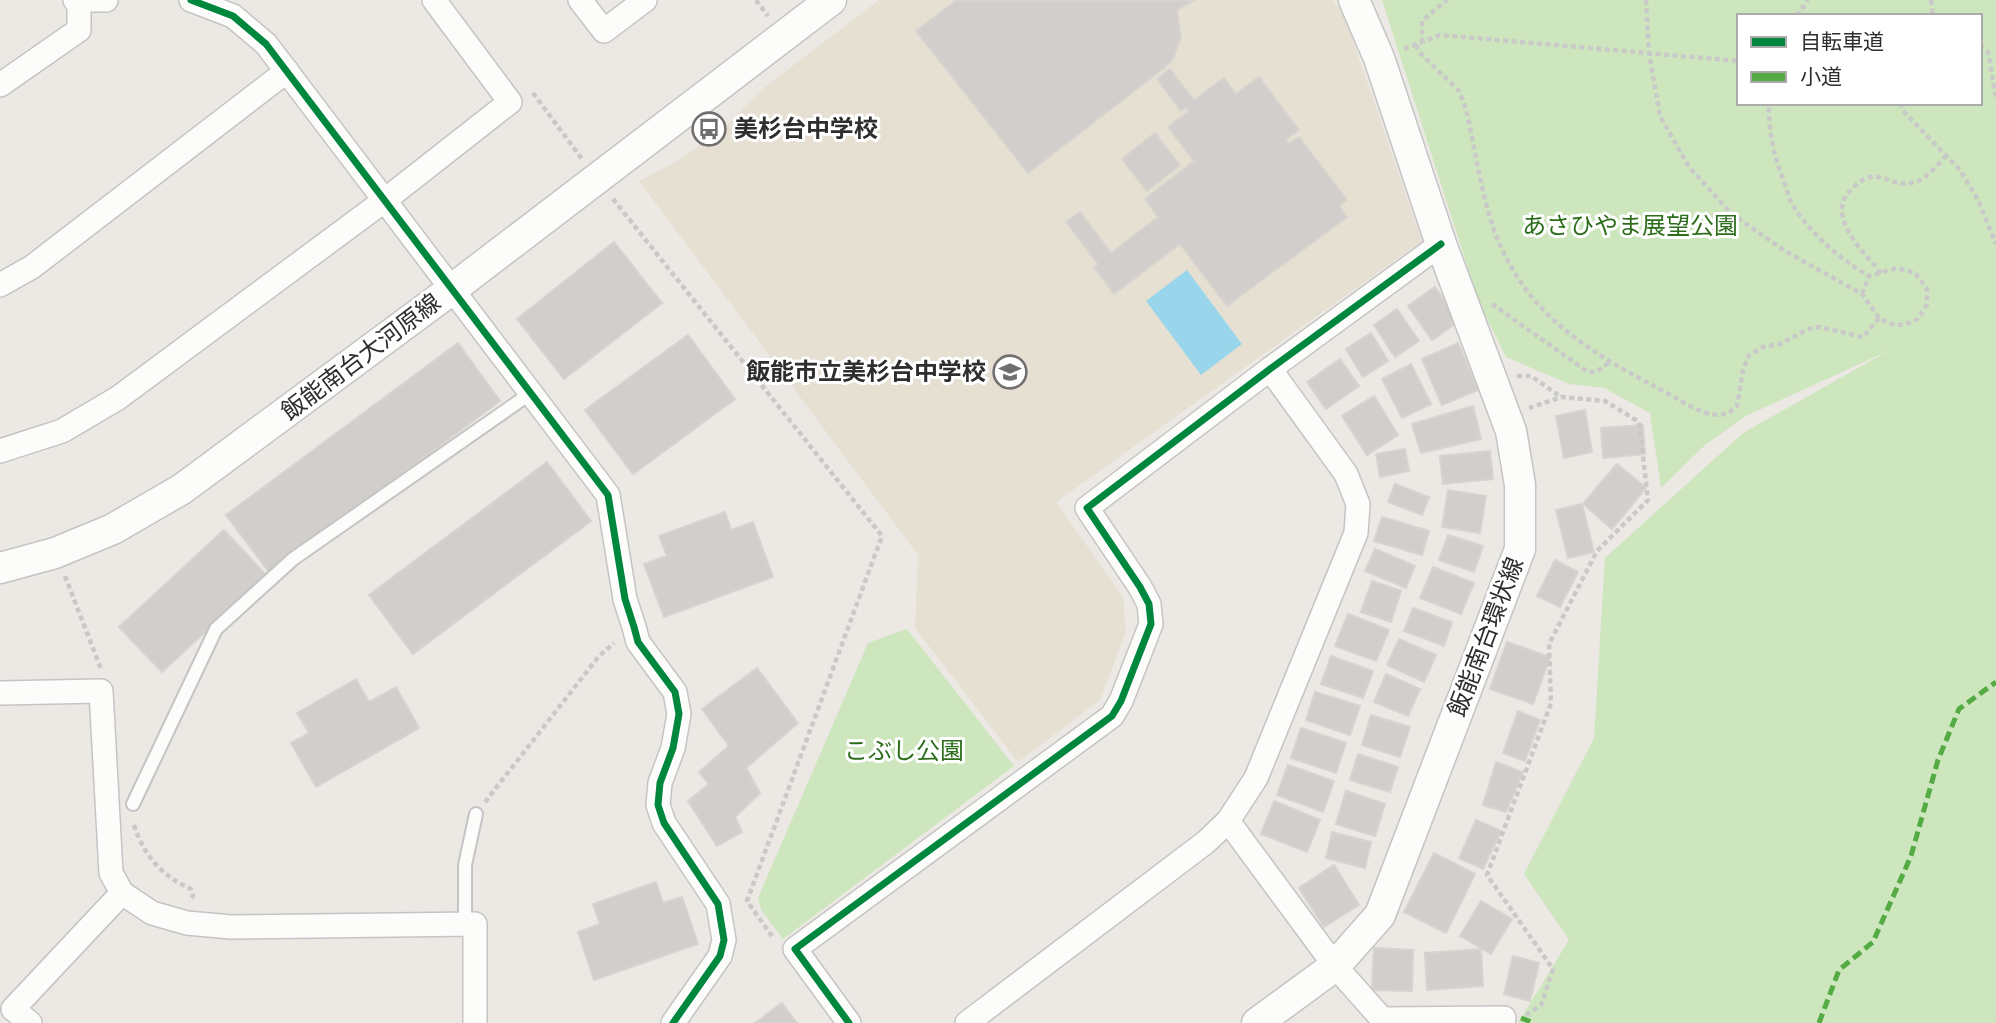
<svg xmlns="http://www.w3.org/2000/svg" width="1996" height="1023" viewBox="0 0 1996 1023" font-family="Rubik,'Noto Sans JP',sans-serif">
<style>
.education{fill:#e6e0d3}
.green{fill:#cee6be;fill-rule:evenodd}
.water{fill:#99d6ec}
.building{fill:#d1cecb;stroke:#d7d4d0;stroke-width:2}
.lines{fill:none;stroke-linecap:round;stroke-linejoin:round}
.service-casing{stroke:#c5c4c5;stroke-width:16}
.minor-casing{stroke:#c5c4c5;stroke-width:26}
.tertiary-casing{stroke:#c5c4c5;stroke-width:33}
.path{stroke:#c9c9c8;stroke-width:4.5;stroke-dasharray:5 3.5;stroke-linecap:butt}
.service{stroke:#fcfcfb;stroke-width:12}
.minor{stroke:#fcfcfb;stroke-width:23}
.tertiary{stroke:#fcfcfb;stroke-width:30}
.quiet{stroke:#54ab44;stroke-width:5;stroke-dasharray:10 5;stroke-linecap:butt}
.cycleway-casing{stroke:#fff;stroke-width:11}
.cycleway{stroke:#00873e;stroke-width:7}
.labels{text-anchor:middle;stroke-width:6;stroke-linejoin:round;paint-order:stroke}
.poi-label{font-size:24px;font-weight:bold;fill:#2e2e2e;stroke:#fff;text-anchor:start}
.park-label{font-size:24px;fill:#2c6e1b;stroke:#fff}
.street-label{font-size:24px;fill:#2e2e2e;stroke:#fff}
</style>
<rect width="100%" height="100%" fill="#ece8e4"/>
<polygon class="education" points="879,0 1333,0 1344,15 1422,241 1056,502 1123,597 1126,632 1100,700 1018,762 915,628 918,555 639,181 681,159 728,124 761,90"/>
<g class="green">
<path d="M1382 0H1996V1023H1518L1569 940 1524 874 1594 738 1605 558 1743 433 1888 351 1746 416 1705 445 1661 488 1650 413 1604 388 1569 384 1506 357 1479 303ZM1739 16H1980V103H1739Z"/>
<polygon points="907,629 1014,766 783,939 761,910 758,898 868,643"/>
</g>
<polygon class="water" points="1187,270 1242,344 1201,375 1146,301"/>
<g class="building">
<polygon points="957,0 1111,1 1195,0 1177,10 1181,37 1173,59 1164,68 1028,173 916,31"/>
<polygon points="1170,69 1194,100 1224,78 1236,94 1259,77 1299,130 1286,139 1289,144 1299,137 1347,200 1339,206 1347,217 1227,306 1180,244 1114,294 1094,267 1098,264 1066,222 1080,212 1111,253 1158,217 1145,199 1194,161 1168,127 1189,111 1186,107 1181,111 1157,79"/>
<polygon points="1155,133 1180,165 1147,191 1122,159"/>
<polygon points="614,242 662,303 564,379 517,319"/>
<polygon points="1435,287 1459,321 1432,340 1408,306"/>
<polygon points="1397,309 1419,341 1395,357 1374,325"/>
<polygon points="1371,333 1388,361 1363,377 1346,349"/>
<polygon points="688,335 735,399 633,474 585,410"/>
<polygon points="458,343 500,401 269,572 226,515"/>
<polygon points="1458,343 1478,390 1442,405 1422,359"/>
<polygon points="1340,359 1359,386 1326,409 1307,382"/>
<polygon points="1411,364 1431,404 1402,418 1382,379"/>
<polygon points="1374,396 1398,435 1367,455 1342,416"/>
<polygon points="1473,406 1481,439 1421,453 1412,424"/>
<polygon points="1585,410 1592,452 1564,458 1556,416"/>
<polygon points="1643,425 1645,454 1603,458 1601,428"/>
<polygon points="1405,449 1409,471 1380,477 1376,454"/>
<polygon points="1490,451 1493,479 1443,484 1440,456"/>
<polygon points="547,462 591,521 413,654 369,595"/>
<polygon points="1617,464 1646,488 1612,529 1583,504"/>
<polygon points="1395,484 1429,497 1422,515 1388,502"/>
<polygon points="1448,490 1486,496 1480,533 1442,527"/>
<polygon points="1582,504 1594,552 1568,558 1556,510"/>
<polygon points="725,512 731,530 753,522 773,577 664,617 644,564 667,556 659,536"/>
<polygon points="1382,517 1429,531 1422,555 1374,541"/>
<polygon points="224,530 266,575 162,672 119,627"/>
<polygon points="1448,535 1483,546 1474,572 1439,560"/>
<polygon points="1375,549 1415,566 1406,588 1365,571"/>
<polygon points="1555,560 1578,572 1560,607 1537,596"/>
<polygon points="1433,567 1474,583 1461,614 1420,598"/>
<polygon points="1372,581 1401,591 1391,622 1361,612"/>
<polygon points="1413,608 1452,622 1444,646 1404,631"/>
<polygon points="1348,614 1389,630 1376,661 1335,646"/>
<polygon points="1399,639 1436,655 1424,682 1387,665"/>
<polygon points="1507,642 1550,657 1533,704 1490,689"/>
<polygon points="1331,656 1373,671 1363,698 1321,684"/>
<polygon points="757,668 798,723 746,768 760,793 735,817 742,832 717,846 688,801 709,784 699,772 729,746 702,709"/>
<polygon points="1386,674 1420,689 1408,716 1374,702"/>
<polygon points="356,679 369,702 396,687 419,728 316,787 291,743 309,733 297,713"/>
<polygon points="1315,692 1360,706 1350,735 1306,720"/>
<polygon points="1518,711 1540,720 1525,761 1503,753"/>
<polygon points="1371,715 1410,727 1400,757 1362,745"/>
<polygon points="1301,728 1346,743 1336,773 1291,758"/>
<polygon points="1358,754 1398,767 1390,792 1350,780"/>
<polygon points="1496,762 1523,772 1506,812 1483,805"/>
<polygon points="1288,765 1334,781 1323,812 1277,795"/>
<polygon points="1346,791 1385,804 1375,836 1336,824"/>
<polygon points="1274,801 1320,820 1307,852 1261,834"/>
<polygon points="1476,820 1501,831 1483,869 1459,858"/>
<polygon points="1332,832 1371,842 1365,868 1326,858"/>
<polygon points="1434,853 1475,874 1446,933 1404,912"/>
<polygon points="1334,865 1359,905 1324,927 1299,888"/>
<polygon points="656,882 663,903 682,897 698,944 594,980 578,932 600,924 593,904"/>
<polygon points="1481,901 1512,919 1491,954 1460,936"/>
<polygon points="1374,948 1413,950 1412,991 1372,990"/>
<polygon points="1481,949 1483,986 1427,990 1425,953"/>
<polygon points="1513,956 1539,963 1530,1001 1504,994"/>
<polygon points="782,1003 797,1023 755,1023"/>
</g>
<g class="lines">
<defs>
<g id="service">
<polyline points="133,804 216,629 293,559 531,393"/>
<polyline points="465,924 465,865 476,814"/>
</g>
<g id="minor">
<polyline points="75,0 106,0"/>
<polyline points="191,0 233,16 266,44 608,495 625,599 634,627 638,642 675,692 679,714 673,748 660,783 658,805 664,823 718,904 724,940 720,956 673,1023"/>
<polyline points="580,0 604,31 645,0"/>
<polyline points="0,85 79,30 79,0"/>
<polyline points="0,285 32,267 287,71"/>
<polyline points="0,451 62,431 118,398 385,200 510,102 434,0"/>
<polyline points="0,693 101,691 111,873 122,893 13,1009 30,1023"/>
<polyline points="1228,821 1335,966 1382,1019 1504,1018"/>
<polyline points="122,893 152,913 187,923 231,927 475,924 475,1023"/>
<polyline points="849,1023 795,949 1112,716 1121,701 1151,624 1149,604 1140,587 1087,508 1270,369 1441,244"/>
<polyline points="967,1023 1206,842 1228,821 1256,778 1356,533 1358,504 1346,474 1270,369"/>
</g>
<g id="tertiary">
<polyline points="0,568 55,553 113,529 182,489 451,290 831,0"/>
<polyline points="1257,1023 1335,966 1380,915 1520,549 1520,485 1511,431 1441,244 1379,58 1354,0"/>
</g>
</defs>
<use href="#service" class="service-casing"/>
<use href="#minor" class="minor-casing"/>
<use href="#tertiary" class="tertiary-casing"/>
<g class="path">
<polyline points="756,0 768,16"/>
<path d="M1646 0 1649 53 1660 116 1689 167 1731 213 1785 251 1862 294 1879 318 1891 324 1904 325 1918 319 1927 304V289L1915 273 1897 268 1869 276C1841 260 1812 235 1794 207 1790 202 1788 194 1786 187 1775 159 1768 134 1769 103"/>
<polyline points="1931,0 1933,16"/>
<polyline points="1797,16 1808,0"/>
<polyline points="1422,43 1422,21 1447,0"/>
<path d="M1416 45 1421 54 1459 91 1466 109C1475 149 1481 192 1494 230 1528 321 1593 353 1674 397 1692 407 1719 426 1737 406L1743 370 1749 355 1763 347 1780 344 1808 329 1819 327 1863 337 1879 318"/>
<polyline points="1980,45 1988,52 1996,98"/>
<polyline points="1404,49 1440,35 1739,61"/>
<polyline points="533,93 582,159"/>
<polyline points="1900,103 1905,113 1960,170 1978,200 1996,244"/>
<polyline points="613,199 882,536 747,901 774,939"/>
<path d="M1881 273C1865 253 1826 218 1849 192 1854 186 1863 178 1871 177 1888 174 1894 190 1918 181 1928 177 1938 164 1946 156"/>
<polyline points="1862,294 1869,276"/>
<polyline points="1492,304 1588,372 1596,372 1610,362"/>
<polyline points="1517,376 1531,376 1561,397"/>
<polyline points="65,576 101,669"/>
<polyline points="485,802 599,656 614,643"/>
<path d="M134 825C144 856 162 876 191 889L193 896 189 901"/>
<polyline points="1526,1015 1541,1005 1553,969 1487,875 1551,703 1549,644 1597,551 1648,500 1639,422 1605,401 1562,397 1529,408"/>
</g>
<use href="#service" class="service"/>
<use href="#minor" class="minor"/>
<use href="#tertiary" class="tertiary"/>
<g class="quiet">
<polyline points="1521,1018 1534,1023"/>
<polyline points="1819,1023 1839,970 1873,942 1911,856 1938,760 1959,709 1996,682"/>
</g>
<defs>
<g id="cycleway">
<polyline points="191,0 233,16 266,44 608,495 625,599 634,627 638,642 675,692 679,714 673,748 660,783 658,805 664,823 718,904 724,940 720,956 673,1023"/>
<polyline points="849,1023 795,949 1112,716 1121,701 1151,624 1149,604 1140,587 1087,508 1270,369 1441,244"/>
</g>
</defs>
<use href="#cycleway" class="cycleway-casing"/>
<use href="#cycleway" class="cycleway"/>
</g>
<defs>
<symbol id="bus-ring" viewBox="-11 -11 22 22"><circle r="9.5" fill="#fff" stroke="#706f6e" stroke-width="1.5"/><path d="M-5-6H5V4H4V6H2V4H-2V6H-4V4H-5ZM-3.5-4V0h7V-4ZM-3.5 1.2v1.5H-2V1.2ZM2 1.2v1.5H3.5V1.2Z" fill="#706f6e"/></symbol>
<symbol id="school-ring" viewBox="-11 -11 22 22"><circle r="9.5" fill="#fff" stroke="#706f6e" stroke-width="1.5"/><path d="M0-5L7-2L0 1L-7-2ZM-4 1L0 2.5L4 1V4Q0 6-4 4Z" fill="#706f6e"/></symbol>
</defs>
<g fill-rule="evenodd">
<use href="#bus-ring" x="690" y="110" width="38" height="38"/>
<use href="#school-ring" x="991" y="353" width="38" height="38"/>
</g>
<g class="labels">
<g class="poi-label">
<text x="734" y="137">美杉台中学校</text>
<text x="986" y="380" text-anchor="end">飯能市立美杉台中学校</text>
</g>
<g class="park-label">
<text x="1630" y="234">あさひやま展望公園</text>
<text x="904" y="759">こぶし公園</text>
</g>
<g class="street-label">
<text transform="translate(361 357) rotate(-37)" y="8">飯能南台大河原線</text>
<text transform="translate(1486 637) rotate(-69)" y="8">飯能南台環状線</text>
</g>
</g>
<rect x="1737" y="14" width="245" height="91" fill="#ffffff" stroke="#ababab" stroke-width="2"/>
<rect x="1751" y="37" width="35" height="10" fill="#00873e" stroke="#ababab" stroke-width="2"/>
<text x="1800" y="49" font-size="21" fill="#2e2e2e">自転車道</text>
<rect x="1751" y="72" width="35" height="10" fill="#54ab44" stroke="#ababab" stroke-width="2"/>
<text x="1800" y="84" font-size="21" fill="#2e2e2e">小道</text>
</svg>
